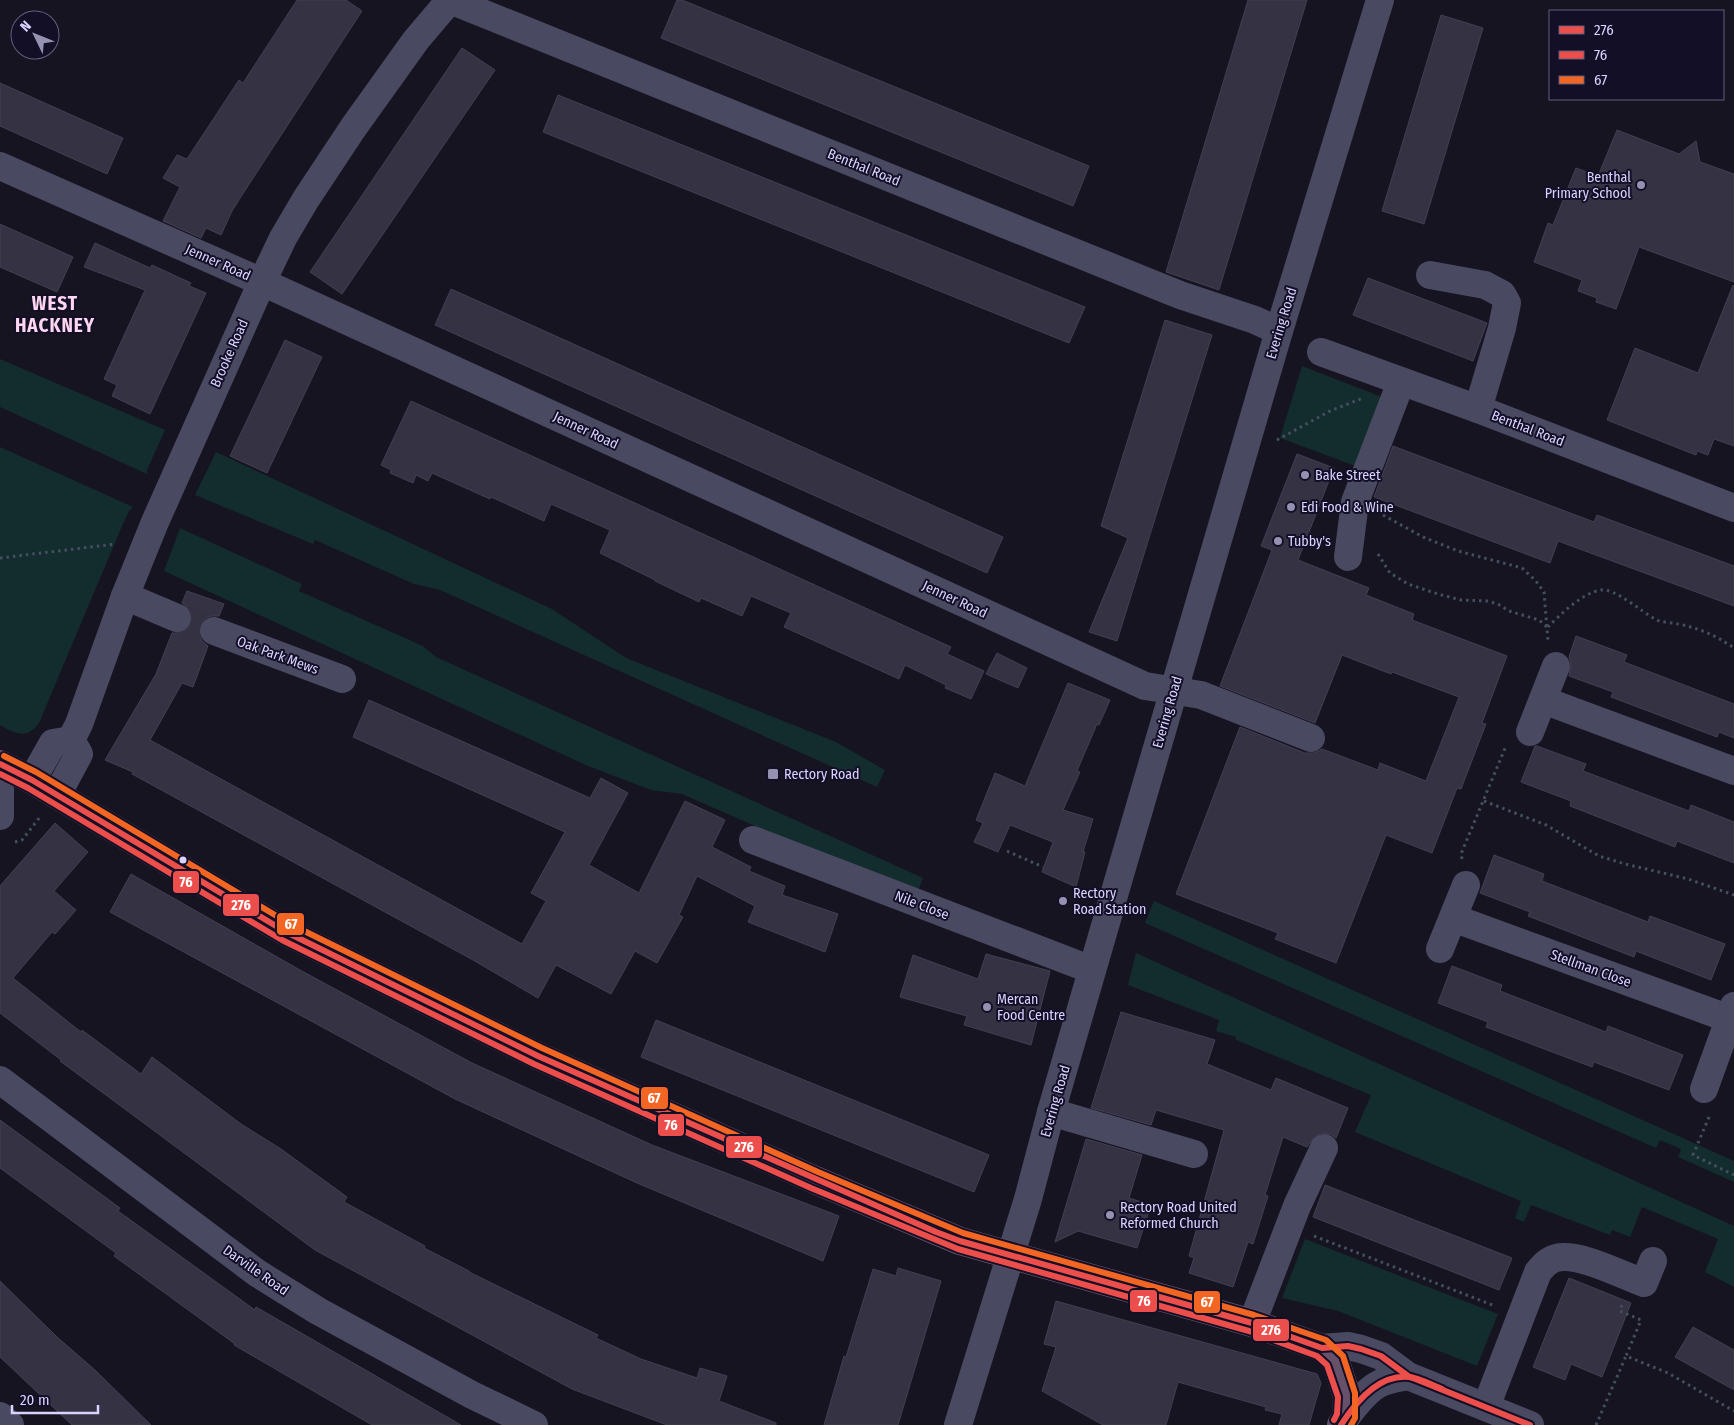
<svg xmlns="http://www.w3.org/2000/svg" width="1734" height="1425" viewBox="0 0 1734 1425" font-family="'Fira Sans Condensed',sans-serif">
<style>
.green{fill:#132c2d}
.building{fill:#343243;stroke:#433f54}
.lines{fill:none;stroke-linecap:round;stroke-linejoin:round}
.minor-tunnel{stroke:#333142;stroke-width:28;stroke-dasharray:28 14;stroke-linecap:butt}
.path{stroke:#44505f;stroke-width:3;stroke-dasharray:2.5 4;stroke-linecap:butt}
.minor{stroke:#4a4962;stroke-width:28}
.highway{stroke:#67516a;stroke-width:28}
.bus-1-casing{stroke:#130f26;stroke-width:10}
.bus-2-casing{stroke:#130f26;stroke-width:10}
.bus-3-casing{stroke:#130f26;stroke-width:10}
.bus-1{stroke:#ec4f4b;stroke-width:6}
.bus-2{stroke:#ec4f4b;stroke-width:6}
.bus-3{stroke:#f26522;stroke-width:6}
.poi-dot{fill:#9591b1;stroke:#130f26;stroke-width:2}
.bus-dot{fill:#d9d4ff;stroke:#130f26;stroke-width:2}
.labels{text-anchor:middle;stroke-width:4;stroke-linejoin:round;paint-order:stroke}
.street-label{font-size:14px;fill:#d9d4ff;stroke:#130f26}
.poi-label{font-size:14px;fill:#d9d4ff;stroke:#130f26;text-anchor:start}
.district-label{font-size:19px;font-weight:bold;letter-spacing:1px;fill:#ffd6f0;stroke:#130f26}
.line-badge{stroke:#130f26;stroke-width:2}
.badge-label{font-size:14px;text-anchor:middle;font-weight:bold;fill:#fff}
</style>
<rect width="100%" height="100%" fill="#161421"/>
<g class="green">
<polygon points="0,359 165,430 147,470 147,474 0,407"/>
<polygon points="1302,366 1382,397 1358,467 1280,438"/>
<path d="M0 447 133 507 129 511 122 526 39 723C27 740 15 734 0 725Z"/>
<polygon points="216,452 552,609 626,658 836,742 885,770 877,787 440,590 414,584 315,540 313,544 195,495"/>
<polygon points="180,528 302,584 299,591 423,646 436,657 923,878 917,893 830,859 682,794 651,790 588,766 164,571"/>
<polygon points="1154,901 1734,1161 1734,1182 1678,1157 1681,1149 1660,1140 1656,1148 1145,923"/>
<polygon points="1136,953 1734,1226 1734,1287 1705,1272 1718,1239 1642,1207 1630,1237 1612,1230 1610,1235 1531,1205 1524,1222 1515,1218 1521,1201 1355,1132 1371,1095 1236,1040 1236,1037 1216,1031 1219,1020 1128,985"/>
<polygon points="1305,1239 1498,1314 1477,1366 1338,1311 1282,1298"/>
</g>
<g class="building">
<polygon points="297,0 346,0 362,11 244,192 232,211 221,235 206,228 201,238 163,221 180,187 163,178 177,155 187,159 239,80 243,83"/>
<polygon points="677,0 682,0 1089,166 1073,206 661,38"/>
<polygon points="1248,0 1307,0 1219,290 1166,272"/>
<polygon points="1441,15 1483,28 1424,224 1382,211"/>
<polygon points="462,48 495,70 342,294 310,272"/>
<polygon points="0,83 123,138 107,174 0,126"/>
<polygon points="558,95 1085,307 1069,343 543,132"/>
<polygon points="1617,130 1679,154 1696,141 1700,162 1734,174 1734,282 1639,247 1616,309 1596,302 1597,298 1578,291 1582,280 1534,262 1548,223 1553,225 1576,168 1598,176"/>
<polygon points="0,224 73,257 57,292 0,267"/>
<polygon points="95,243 150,268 152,265 191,283 189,286 206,293 150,414 112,396 117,385 104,379 145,290 84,267"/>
<polygon points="1368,278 1487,323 1473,361 1353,315"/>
<polygon points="1733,285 1734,286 1734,446 1714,439 1708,455 1697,451 1696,455 1607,420 1635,348 1698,373"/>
<polygon points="451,289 1003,537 987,573 435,325"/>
<polygon points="1165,320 1212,335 1117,641 1089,632 1128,538 1101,526"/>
<polygon points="285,340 322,357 267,473 230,456"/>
<polygon points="411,401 951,647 947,654 984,671 971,699 945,688 946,685 905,665 899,679 784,627 791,613 751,596 742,616 701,598 699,602 655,581 655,580 600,553 610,530 551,504 544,521 491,497 490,499 432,473 428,481 416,475 413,483 390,473 391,470 381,465"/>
<polygon points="1393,446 1594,522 1597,515 1734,566 1734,606 1558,541 1550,563 1374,497"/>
<polygon points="1297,454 1334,468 1298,560 1369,588 1366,595 1414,614 1412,620 1507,656 1482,723 1486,724 1461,789 1457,788 1432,853 1386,835 1336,963 1275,939 1278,933 1176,894 1240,727 1305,753 1314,753 1322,749 1378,770 1380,763 1426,781 1459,697 1392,672 1391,674 1342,655 1315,723 1220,686 1272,550 1261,546"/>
<polygon points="187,591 224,604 219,616 211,616 204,619 199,626 199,634 202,641 208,646 193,687 182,683 150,740 522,944 546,901 531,893 565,832 353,737 369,700 590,798 601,778 628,793 589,865 639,893 685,801 725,820 712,847 751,867 749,871 785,886 782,895 838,914 825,952 748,922 755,906 697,876 679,915 683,917 657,963 635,951 611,994 556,965 538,998 473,960 132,774 133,772 105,760 156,674 172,633 179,633 186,631 191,625 192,617 190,609 182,603"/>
<polygon points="1576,636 1627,655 1624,662 1734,704 1734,738 1719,732 1717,737 1611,697 1613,692 1569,676 1571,664 1569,657"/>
<polygon points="997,653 1027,668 1018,688 986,674"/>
<polygon points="1068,683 1110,700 1099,725 1097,724 1077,771 1080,772 1063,810 1093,819 1083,852 1085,852 1076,887 1042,872 1053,842 1010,825 998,852 974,842 983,823 976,820 995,773 1025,786"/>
<polygon points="1535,746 1537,746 1586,764 1583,771 1689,811 1691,805 1734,822 1734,863 1677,841 1675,847 1570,806 1571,801 1521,782"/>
<polygon points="55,823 88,852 54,891 76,910 55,934 52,932 13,978 81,1032 82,1030 141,1074 152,1057 241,1124 281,1149 347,1197 344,1202 425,1246 424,1248 469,1271 469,1272 598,1335 596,1338 641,1359 697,1378 700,1368 727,1376 719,1401 776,1423 776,1425 667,1425 572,1389 315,1250 60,1061 61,1060 0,1013 0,886"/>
<polygon points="1494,855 1544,874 1542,881 1648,922 1650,916 1725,944 1711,980 1636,951 1634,957 1528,916 1530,912 1480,893"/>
<polygon points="131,874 300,970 472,1063 652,1145 839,1216 823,1261 637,1183 455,1099 110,912"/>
<polygon points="986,954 1050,971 1031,1045 964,1025 967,1016 900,997 913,955 978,979"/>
<polygon points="1452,966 1502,985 1500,991 1606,1032 1608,1026 1683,1055 1669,1090 1594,1062 1592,1067 1486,1027 1488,1022 1438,1003"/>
<polygon points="1121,1012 1215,1040 1207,1064 1271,1090 1276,1078 1348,1108 1336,1138 1330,1134 1322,1133 1315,1136 1307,1147 1283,1137 1265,1195 1268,1196 1253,1244 1248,1242 1233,1287 1189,1273 1194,1258 1189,1256 1224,1130 1156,1110 1151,1125 1091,1108"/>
<polygon points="656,1020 989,1155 974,1192 641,1057"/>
<polygon points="0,1120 120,1208 118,1211 255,1310 256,1307 461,1425 372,1425 234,1345 235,1344 114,1256 116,1253 0,1168"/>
<polygon points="1086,1139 1142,1155 1129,1198 1151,1205 1137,1248 1078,1231 1055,1242"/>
<polygon points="1325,1185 1512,1258 1499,1290 1313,1217"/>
<polygon points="898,1268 941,1281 898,1425 824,1425 844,1356 846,1357 873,1269 896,1276"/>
<polygon points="1569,1278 1631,1303 1602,1377 1571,1364 1565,1380 1533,1367"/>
<polygon points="0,1281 57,1337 95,1370 151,1425 72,1425 0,1357"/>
<polygon points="1056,1301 1317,1374 1321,1383 1309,1425 1279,1425 1282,1414 1265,1410 1266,1407 1178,1382 1166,1425 1103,1425 1042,1391 1056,1347 1044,1344"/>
<polygon points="1693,1327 1734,1350 1734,1390 1675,1357"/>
</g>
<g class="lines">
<polyline class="minor-tunnel" points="177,618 214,631"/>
<g class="path">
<polyline points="1277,440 1330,411 1363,398"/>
<polyline points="1383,515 1423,537 1458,551 1522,568 1536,581 1544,592 1548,641"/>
<polyline points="1378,554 1390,573 1408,584 1438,594 1461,600 1487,601 1498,604 1509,611 1539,620 1547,627"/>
<polyline points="0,558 116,544"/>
<path d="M1548 627C1561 614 1582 593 1601 590 1615 588 1642 612 1655 619 1662 623 1671 622 1678 624 1699 628 1717 636 1734 648"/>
<polyline points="1484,801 1546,825 1599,856 1625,864 1688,879 1734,895"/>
<polyline points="15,842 22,840 40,817"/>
<polyline points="1007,851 1043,867"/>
<polyline points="1462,859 1461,854 1506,746"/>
<polyline points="1709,1117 1693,1155 1734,1175"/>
<polyline points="1314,1236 1495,1306"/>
<polyline points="1622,1305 1620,1311 1641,1320 1626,1356 1668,1373 1734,1411"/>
<polyline points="1596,1425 1626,1356"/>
</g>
<g class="minor">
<polyline points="0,166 262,282 1145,686 1201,695 1311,738"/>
<polyline points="1430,275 1485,285 1502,294 1507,303 1502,328 1478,409"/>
<polyline points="1321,352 1478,409 1734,508"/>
<polyline points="1348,557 1355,502 1401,382"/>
<polyline points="125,596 177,618"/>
<polyline points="214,631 342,679"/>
<polyline points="1543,700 1734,771"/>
<polyline points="1530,732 1556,666"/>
<polyline points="71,740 79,724 125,596 155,522 262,282 283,238 306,199 353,128 416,40 450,0 1180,295 1255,320 1279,331"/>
<polyline points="32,780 53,743 71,740"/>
<polyline points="0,789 0,816"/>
<polyline points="57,795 79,754 71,740"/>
<polyline points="753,840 1092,970"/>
<polyline points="1453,918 1730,1019"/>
<polyline points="1440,949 1466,885"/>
<polyline points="0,1080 257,1273 318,1311 472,1395 534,1425"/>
<polyline points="1704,1089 1734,1006"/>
<polyline points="1051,1112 1194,1154"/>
<polyline points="1252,1323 1297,1206 1324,1148"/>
<polyline points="1322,1348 1348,1346 1361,1349 1381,1356 1408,1376 1530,1425"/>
<path d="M1486 1407 1538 1272C1543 1266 1548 1260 1556 1258 1578 1252 1622 1275 1644 1283L1653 1261"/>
<polyline points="0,1416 10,1425"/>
<path d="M1346 1417C1356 1405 1367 1389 1381 1383 1389 1379 1399 1378 1408 1376"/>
<polyline points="958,1425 1028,1199 1051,1112 1114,895 1279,331 1380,0"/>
</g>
<polyline class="highway" points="0,764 32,780 286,932 538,1056 815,1180 960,1241 1252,1323 1322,1348 1335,1360 1347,1396 1346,1417 1341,1425"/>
<defs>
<g id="bus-1">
<polyline points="0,764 32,780 286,932 538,1056 936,1232 960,1241 1252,1323 1322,1348 1348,1346 1361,1349 1381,1356 1408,1376 1530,1425"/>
<path d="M1341 1425C1355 1403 1379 1374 1409 1377 1420 1378 1431 1385 1442 1389"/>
</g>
<polyline id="bus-2" points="0,774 28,788 282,940 534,1064 811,1188 958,1249 1249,1331 1317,1356 1327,1365 1338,1397 1337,1414 1334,1420"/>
<polyline id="bus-3" points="4,756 36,772 290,924 542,1048 818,1172 963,1233 1254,1315 1326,1340 1343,1356 1355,1393 1355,1418 1351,1425"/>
</defs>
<use href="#bus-1" class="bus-1-casing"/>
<use href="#bus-2" class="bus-2-casing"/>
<use href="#bus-3" class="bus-3-casing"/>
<use href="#bus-1" class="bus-1"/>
<use href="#bus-2" class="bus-2"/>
<use href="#bus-3" class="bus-3"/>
</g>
<g class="poi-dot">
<circle cx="1641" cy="185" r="5"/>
<circle cx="1305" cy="475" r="5"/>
<circle cx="1291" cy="507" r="5"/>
<circle cx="1278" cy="541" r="5"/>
<rect x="767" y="768" width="12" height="12" rx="2.5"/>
<circle cx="1063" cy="901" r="5"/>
<circle cx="987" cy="1007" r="5"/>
<circle cx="1110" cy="1215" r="5"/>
</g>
<circle class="bus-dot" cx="183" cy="860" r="4.5"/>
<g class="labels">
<g class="street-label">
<text transform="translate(864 167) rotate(22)" y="5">Benthal Road</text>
<text transform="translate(218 262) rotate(24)" y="5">Jenner Road</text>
<text transform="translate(1281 323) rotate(-73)" y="5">Evering Road</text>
<text transform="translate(229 353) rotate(-66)" y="5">Brooke Road</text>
<text transform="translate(1528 428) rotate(21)" y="5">Benthal Road</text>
<text transform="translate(586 430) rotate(25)" y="5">Jenner Road</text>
<text transform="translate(955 599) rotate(25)" y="5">Jenner Road</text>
<text transform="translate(278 655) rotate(20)" y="5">Oak Park Mews</text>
<text transform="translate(1167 712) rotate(-74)" y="5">Evering Road</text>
<text transform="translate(922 905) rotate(21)" y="5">Nile Close</text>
<text transform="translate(1591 968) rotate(20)" y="5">Stellman Close</text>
<text transform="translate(1055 1101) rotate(-74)" y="5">Evering Road</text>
<text transform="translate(256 1270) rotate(35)" y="5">Darville Road</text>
</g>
<g class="poi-label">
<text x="1631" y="182" text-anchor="end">Benthal<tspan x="1631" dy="16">Primary School</tspan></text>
<text x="1315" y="480">Bake Street</text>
<text x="1301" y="512">Edi Food &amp; Wine</text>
<text x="1288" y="546">Tubby's</text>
<text x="784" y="779">Rectory Road</text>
<text x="1073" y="898">Rectory<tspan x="1073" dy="16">Road Station</tspan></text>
<text x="997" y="1004">Mercan<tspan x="997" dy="16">Food Centre</tspan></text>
<text x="1120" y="1212">Rectory Road United<tspan x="1120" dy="16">Reformed Church</tspan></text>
</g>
<g class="district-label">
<text x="55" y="310">WEST<tspan x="55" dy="22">HACKNEY</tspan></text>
</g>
</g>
<g class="line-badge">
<rect x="172" y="870" width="28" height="24" rx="5" fill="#ec4f4b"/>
<rect x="222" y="893" width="38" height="24" rx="5" fill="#ec4f4b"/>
<rect x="276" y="912" width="29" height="24" rx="5" fill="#f26522"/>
<rect x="640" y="1086" width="29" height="24" rx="5" fill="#f26522"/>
<rect x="657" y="1113" width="28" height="24" rx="5" fill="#ec4f4b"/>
<rect x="725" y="1135" width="38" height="24" rx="5" fill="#ec4f4b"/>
<rect x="1129" y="1289" width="29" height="24" rx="5" fill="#ec4f4b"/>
<rect x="1193" y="1290" width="28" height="24" rx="5" fill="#f26522"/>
<rect x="1252" y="1318" width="38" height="24" rx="5" fill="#ec4f4b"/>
</g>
<g class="badge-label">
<text x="186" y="887">76</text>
<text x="241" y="910">276</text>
<text x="291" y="929">67</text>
<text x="654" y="1103">67</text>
<text x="671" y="1130">76</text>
<text x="744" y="1152">276</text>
<text x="1144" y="1306">76</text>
<text x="1207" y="1307">67</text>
<text x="1271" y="1335">276</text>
</g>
<rect x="1549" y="10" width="175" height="90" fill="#130f26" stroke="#625e7d"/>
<rect x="1559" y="26" width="25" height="8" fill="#ec4f4b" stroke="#625e7d"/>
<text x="1594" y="35" font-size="15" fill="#d9d4ff">276</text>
<rect x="1559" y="51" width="25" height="8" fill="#ec4f4b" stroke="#625e7d"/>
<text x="1594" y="60" font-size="15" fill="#d9d4ff">76</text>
<rect x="1559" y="76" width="25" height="8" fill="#f26522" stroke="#625e7d"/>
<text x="1594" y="85" font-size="15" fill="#d9d4ff">67</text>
<g transform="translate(35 35) rotate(313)"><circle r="24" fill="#130f26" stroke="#625e7d"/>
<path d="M0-4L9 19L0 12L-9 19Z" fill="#9591b1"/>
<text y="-8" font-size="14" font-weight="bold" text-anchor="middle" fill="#d9d4ff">N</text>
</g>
<path d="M12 1405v8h86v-8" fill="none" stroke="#d9d4ff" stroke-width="2.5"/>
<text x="20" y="1405" font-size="15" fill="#d9d4ff" stroke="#130f26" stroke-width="4" paint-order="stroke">20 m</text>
</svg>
